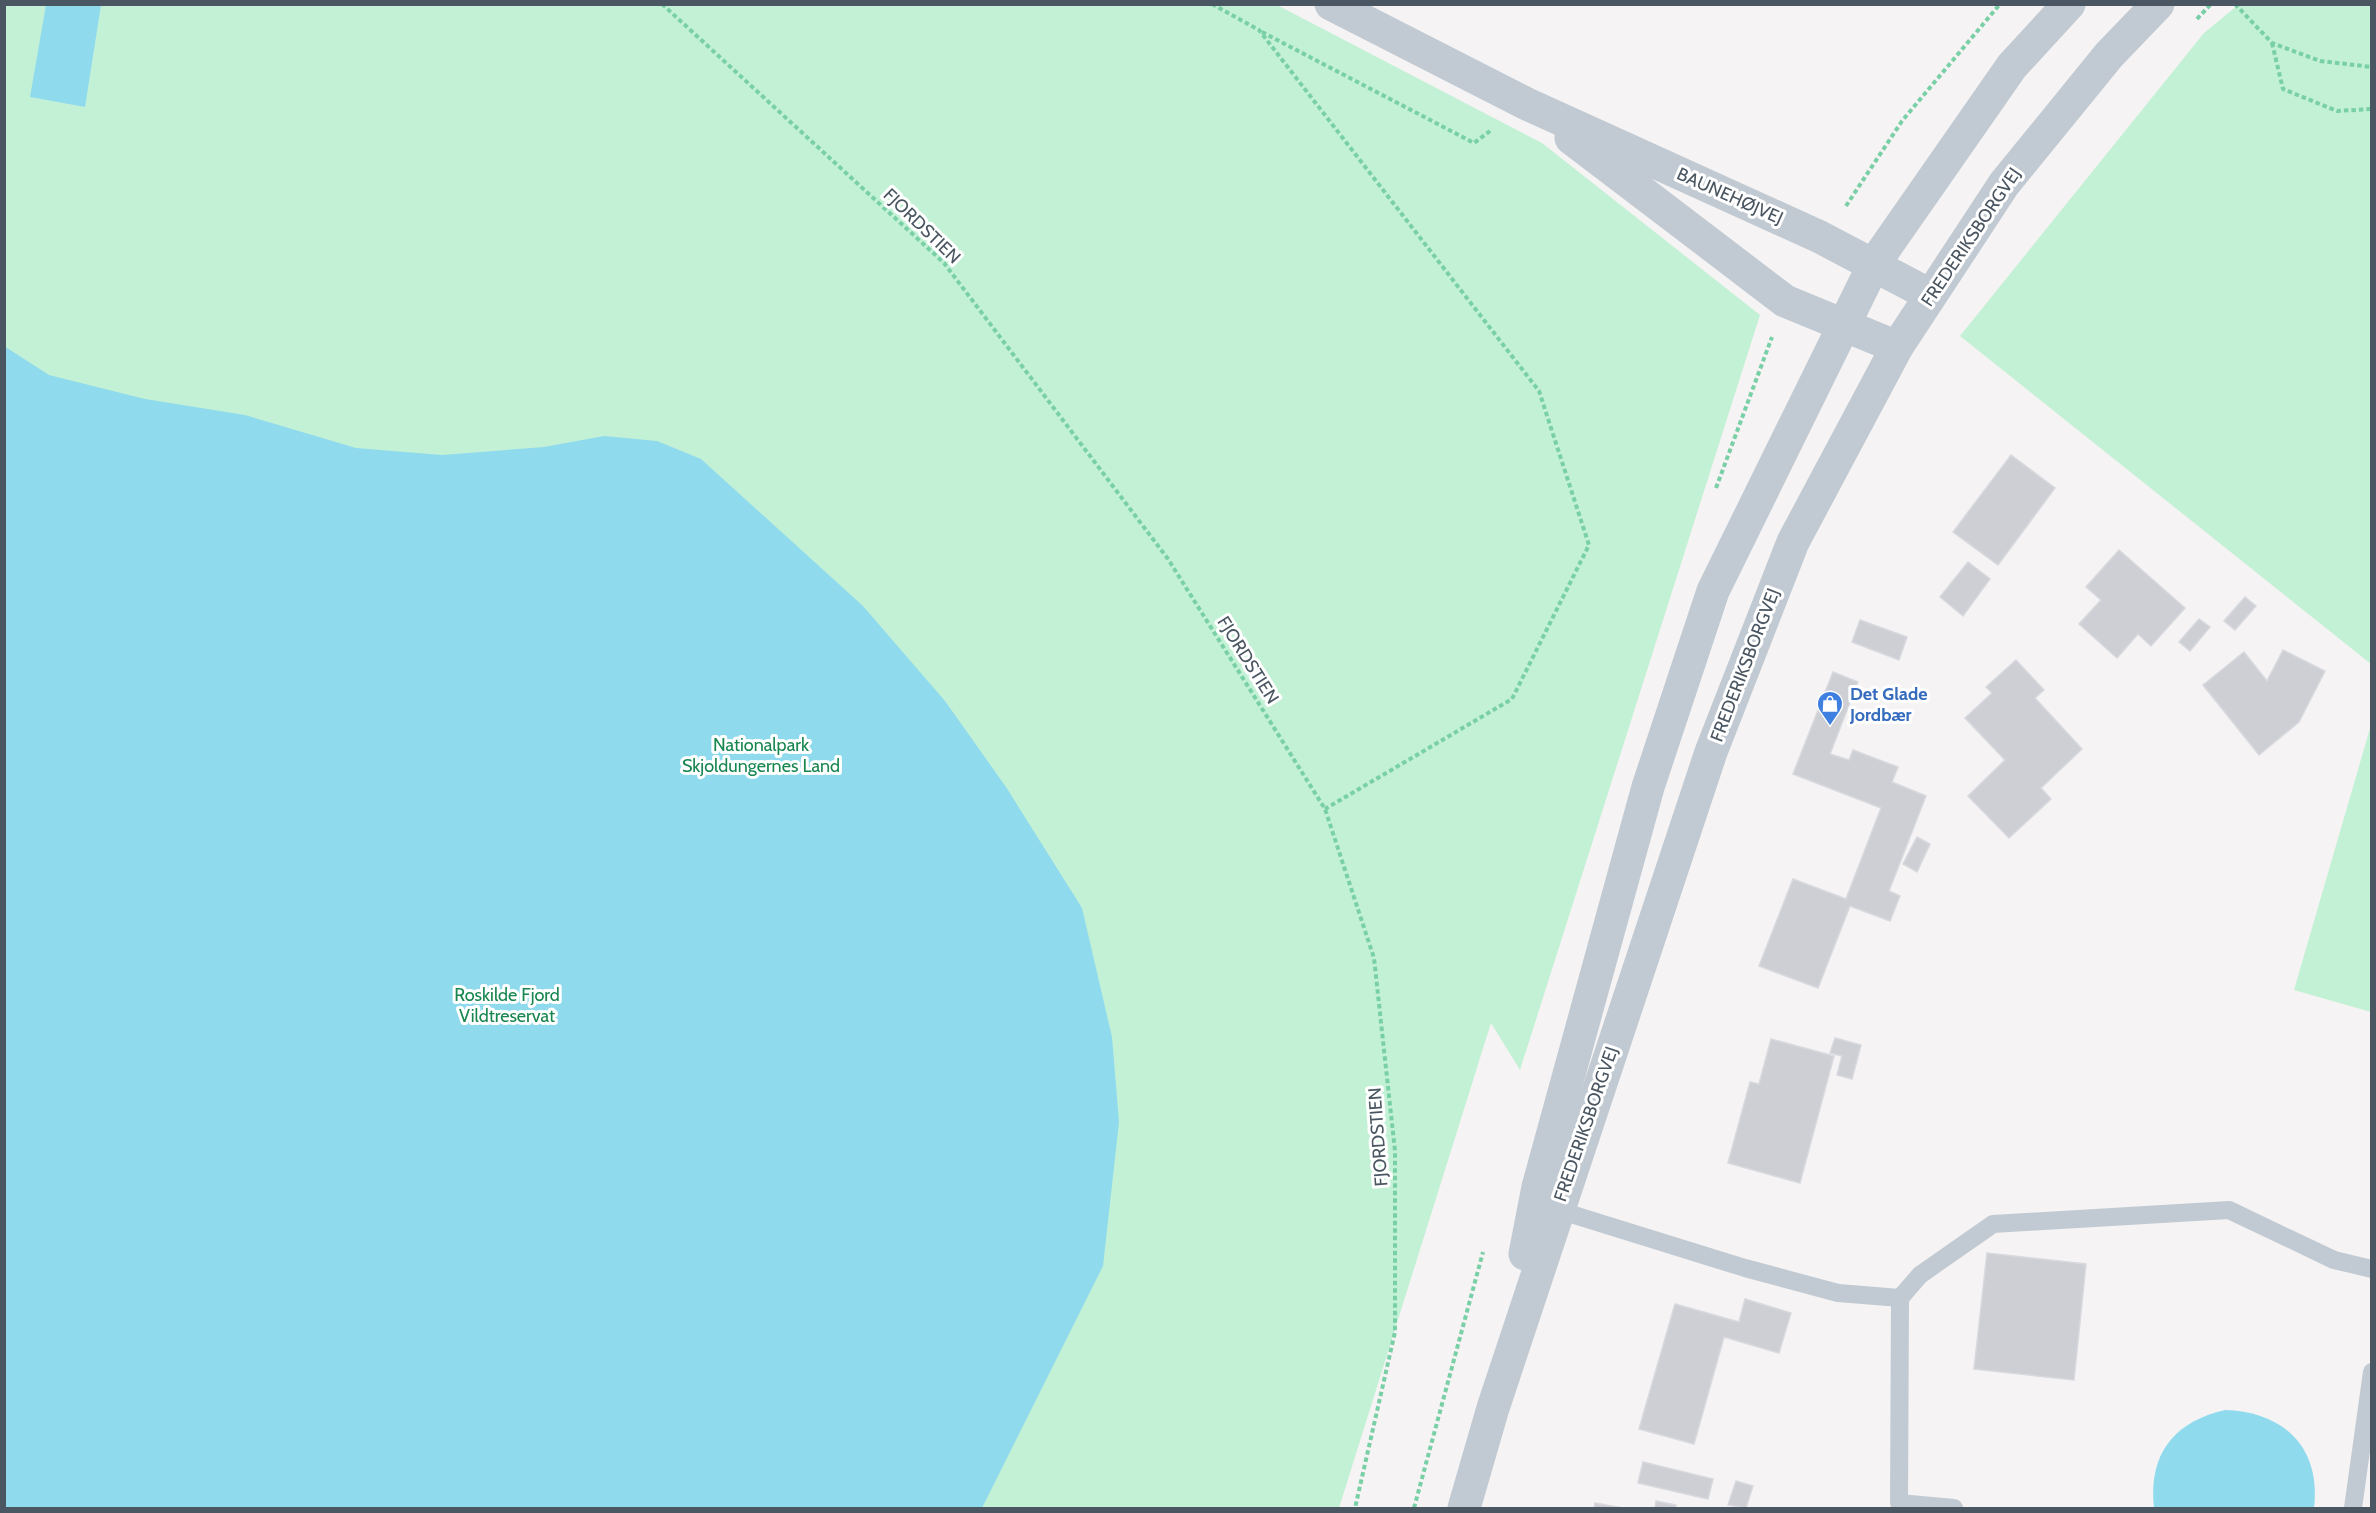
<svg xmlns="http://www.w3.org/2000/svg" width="2376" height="1513" viewBox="0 0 2376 1513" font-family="Cabin,sans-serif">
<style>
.green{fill:#c3f1d5}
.water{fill:#90daee}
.building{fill:#cdcfd5;stroke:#d7d9de;stroke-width:1.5}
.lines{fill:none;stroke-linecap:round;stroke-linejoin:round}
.path{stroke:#7ad0a6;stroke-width:4;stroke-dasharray:4.5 3;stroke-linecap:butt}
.service{stroke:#c1cad2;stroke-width:18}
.minor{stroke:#c1cad2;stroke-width:33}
.tertiary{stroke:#c1cad2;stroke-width:33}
.labels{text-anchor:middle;stroke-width:6;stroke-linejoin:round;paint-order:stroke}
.street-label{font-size:18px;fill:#4a5661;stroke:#fff}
.shop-label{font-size:18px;font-weight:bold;fill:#366cbe;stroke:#fff;text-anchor:start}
.park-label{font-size:18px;fill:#17864f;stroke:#fff}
</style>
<rect width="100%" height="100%" fill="#f5f3f3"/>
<g class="green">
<polygon points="5,5 1277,5 1542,143 1760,315 1520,1070 1491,1023 1339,1508 5,1508"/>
<polygon points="2238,5 2371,5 2371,664 1960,336 2204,33"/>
<polygon points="2371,725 2371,1012 2294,990"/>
</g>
<g class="water">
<polygon points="46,5 101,5 85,107 30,97"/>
<polygon points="4,346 49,375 145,399 245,415 356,448 442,455 544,447 604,436 657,441 701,459 863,606 945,701 1006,787 1082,908 1112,1037 1119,1122 1103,1266 982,1508 5,1508"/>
<path d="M2225 1410C2284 1412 2321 1447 2314 1508H2154C2148 1455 2173 1422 2225 1410Z"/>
</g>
<g class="building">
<polygon points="2011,455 2055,488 1998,565 1953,532"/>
<polygon points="2119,550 2185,608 2151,646 2138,634 2117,658 2079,624 2101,600 2086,587"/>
<polygon points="1968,562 1990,579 1963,616 1940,597"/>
<polygon points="2245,597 2256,606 2235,630 2224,621"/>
<polygon points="2199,619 2210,627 2190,651 2179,642"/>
<polygon points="1860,620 1907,637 1899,660 1852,642"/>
<polygon points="2283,650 2325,671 2299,722 2259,755 2203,685 2244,652 2267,681"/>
<polygon points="2016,660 2044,690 2035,698 2082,749 2041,788 2051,799 2009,838 1968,796 2005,760 1965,718 1992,693 1986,687"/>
<polygon points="1833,672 1858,682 1830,754 1849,760 1853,750 1898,767 1892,782 1926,796 1889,891 1900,896 1890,921 1850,906 1818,988 1759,966 1793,879 1846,899 1881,808 1793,774"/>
<polygon points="1917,837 1930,844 1917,872 1903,864"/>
<polygon points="1835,1038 1861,1045 1852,1079 1837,1075 1842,1056 1830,1053"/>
<polygon points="1771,1039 1834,1056 1800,1183 1728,1163 1750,1082 1759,1084"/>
<polygon points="1987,1253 2086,1264 2074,1380 1974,1369"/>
<polygon points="1745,1299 1791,1313 1779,1353 1724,1337 1694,1444 1639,1429 1675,1304 1739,1322"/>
<polygon points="1643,1462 1713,1479 1708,1499 1638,1483"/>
<polygon points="1736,1481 1753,1486 1746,1508 1728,1505"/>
<polygon points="1656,1501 1676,1505 1675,1508 1655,1508"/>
<polygon points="1595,1503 1623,1508 1594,1508"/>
</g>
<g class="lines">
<g class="path">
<polyline points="662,4 944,263 1168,559 1325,809 1374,958 1395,1151 1395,1332 1355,1508"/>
<polyline points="1212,4 1259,30 1539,391 1589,545 1512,699 1325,809"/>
<polyline points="2235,4 2272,43 2320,61 2372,67"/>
<polyline points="2197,19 2211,4"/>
<polyline points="1262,32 1474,143 1490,131"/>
<polyline points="2272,43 2283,89 2337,111 2372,109"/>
<polyline points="1846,206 1902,121 2000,4"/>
<polyline points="1716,488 1772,337"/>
<polyline points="1414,1508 1483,1252"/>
</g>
<g class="service">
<polyline points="1558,1210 1745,1268 1838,1293 1900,1298"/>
<polyline points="1954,1508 1899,1503 1900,1298 1920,1275 1993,1224 2229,1210 2334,1260 2372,1269"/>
<polyline points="2353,1508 2372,1372"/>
</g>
<g class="minor">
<polyline points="1331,4 1527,104 1820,237 1930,295"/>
<polyline points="1571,138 1785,301 1897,347"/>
</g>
<g class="tertiary">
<polyline points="1525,1254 1538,1187 1648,787 1713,591 1874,264 2012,66 2069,4"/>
<polyline points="1464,1508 1493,1408 1711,752 1793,542 1897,347 2004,184 2109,55 2158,4"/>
</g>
</g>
<defs>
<symbol id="shop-pin" viewBox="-11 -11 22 30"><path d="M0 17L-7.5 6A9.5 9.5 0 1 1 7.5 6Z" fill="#3f7fe0" stroke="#fff"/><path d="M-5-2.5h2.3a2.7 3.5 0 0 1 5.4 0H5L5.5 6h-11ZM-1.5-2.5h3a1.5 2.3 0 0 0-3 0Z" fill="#fff"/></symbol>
</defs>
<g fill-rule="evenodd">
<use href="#shop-pin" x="1815" y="689" width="30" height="40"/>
</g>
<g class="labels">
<g class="street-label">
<text transform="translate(1730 196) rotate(24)" y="6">BAUNEHØJVEJ</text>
<text transform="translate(922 226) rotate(44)" y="6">FJORDSTIEN</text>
<text transform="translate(1971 237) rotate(-56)" y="6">FREDERIKSBORGVEJ</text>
<text transform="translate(1248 660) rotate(58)" y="6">FJORDSTIEN</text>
<text transform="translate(1745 665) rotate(-69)" y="6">FREDERIKSBORGVEJ</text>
<text transform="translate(1586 1124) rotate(-71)" y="6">FREDERIKSBORGVEJ</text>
<text transform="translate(1378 1137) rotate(-94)" y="6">FJORDSTIEN</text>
</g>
<g class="shop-label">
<text x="1850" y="700">Det Glade<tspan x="1850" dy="21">Jordbær</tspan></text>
</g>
<g class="park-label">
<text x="761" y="751">Nationalpark<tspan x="761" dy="21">Skjoldungernes Land</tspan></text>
<text x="507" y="1001">Roskilde Fjord<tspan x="507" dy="21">Vildtreservat</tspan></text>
</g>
</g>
<rect width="2376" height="1513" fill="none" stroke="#4a5661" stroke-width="12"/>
</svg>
